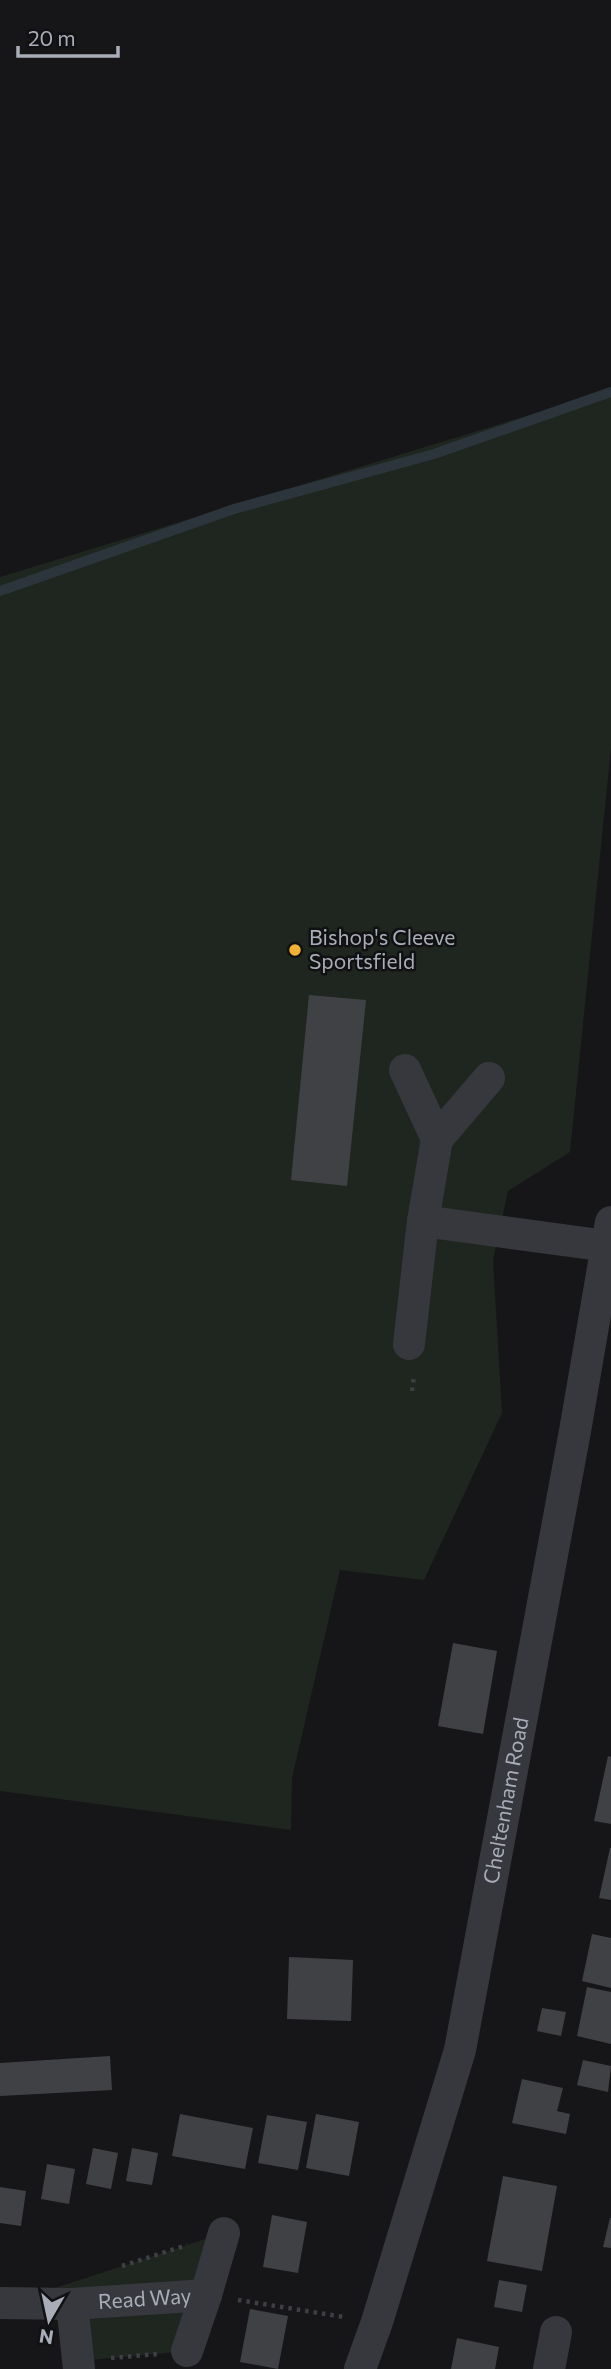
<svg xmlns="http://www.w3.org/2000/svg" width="611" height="2369" viewBox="0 0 611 2369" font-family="Commissioner,sans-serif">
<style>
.green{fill:#1e261f}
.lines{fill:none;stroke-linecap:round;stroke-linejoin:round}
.stream{stroke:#2c353c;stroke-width:10}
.building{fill:#404145}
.path{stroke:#3d3f44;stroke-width:4.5;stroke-dasharray:3.5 5;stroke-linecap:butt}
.minor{stroke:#37383d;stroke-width:32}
.poi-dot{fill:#f2b134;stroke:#111113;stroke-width:2.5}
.labels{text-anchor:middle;stroke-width:5;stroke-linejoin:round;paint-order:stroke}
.poi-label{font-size:21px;fill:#a8adb8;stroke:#111113;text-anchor:start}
.street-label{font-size:21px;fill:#a8adb8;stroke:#111113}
</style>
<rect width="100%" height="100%" fill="#161618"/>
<g class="green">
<polygon points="611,390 611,748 570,1152 508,1191 493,1260 502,1413 424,1580 340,1570 292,1778 291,1830 0,1791 0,577"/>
<polygon points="224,2233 187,2351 80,2361 72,2304 9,2303"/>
</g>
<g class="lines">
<polyline class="stream" points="0,591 234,509 434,454 611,392"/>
</g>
<g class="building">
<polygon points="309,995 366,1000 347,1186 291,1180"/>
<polygon points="453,1643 497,1651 483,1734 438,1726"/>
<polygon points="608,1756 611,1757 611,1824 594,1821"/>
<polygon points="610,1848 611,1848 611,1900 599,1898"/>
<polygon points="592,1934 611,1938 611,1988 582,1981"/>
<polygon points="289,1957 353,1960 351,2021 287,2019"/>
<polygon points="587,1987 611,1992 611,2044 577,2036"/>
<polygon points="542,2008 566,2012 561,2036 537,2031"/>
<polygon points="110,2056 112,2090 0,2096 0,2063"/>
<polygon points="583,2060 611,2066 608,2092 577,2085"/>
<polygon points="522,2079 563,2088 557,2111 570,2114 566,2134 512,2123"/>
<polygon points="180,2114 253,2128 245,2169 172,2156"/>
<polygon points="316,2114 359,2122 349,2176 306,2168"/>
<polygon points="267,2115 307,2122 298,2170 258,2163"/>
<polygon points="93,2148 118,2153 111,2189 86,2184"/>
<polygon points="132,2148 158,2153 152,2185 126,2181"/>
<polygon points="47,2164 75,2169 69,2204 41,2199"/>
<polygon points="503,2176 557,2186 542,2271 487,2261"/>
<polygon points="0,2187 26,2191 21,2226 0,2223"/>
<polygon points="272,2215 307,2222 298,2273 263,2267"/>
<polygon points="610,2218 611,2218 611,2248 603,2247"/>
<polygon points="499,2280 527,2285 522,2312 494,2307"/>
<polygon points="250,2309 288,2316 278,2369 240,2362"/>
<polygon points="457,2338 499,2347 495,2369 451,2369"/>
</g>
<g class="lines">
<g class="path">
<polyline points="412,1391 414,1376"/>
<polyline points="122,2266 187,2245"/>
<polyline points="238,2300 344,2317"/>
<polyline points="111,2358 158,2354"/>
</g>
<g class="minor">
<polyline points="405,1070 437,1139 489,1078"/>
<polyline points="423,1221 607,1246"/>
<polyline points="409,1344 423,1221 437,1139"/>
<path id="s1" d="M0 2303 72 2304 206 2295"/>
<polyline points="72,2304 79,2369"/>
<polyline points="187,2351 206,2295 224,2233"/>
<path id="s2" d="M360 2369 377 2322 460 2050 575 1431 611 1222"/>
<polyline points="549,2369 556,2332"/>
</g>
</g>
<circle class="poi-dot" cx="295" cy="950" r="7"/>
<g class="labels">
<g class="poi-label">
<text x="309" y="945">Bishop's Cleeve<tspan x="309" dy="24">Sportsfield</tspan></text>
</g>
<g class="street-label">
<text dy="7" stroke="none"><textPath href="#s2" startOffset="588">Cheltenham Road</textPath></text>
<text dy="7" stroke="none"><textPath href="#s1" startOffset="145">Read Way</textPath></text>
</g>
</g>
<g transform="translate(49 2320) rotate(189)" stroke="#111113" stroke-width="5" paint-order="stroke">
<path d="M0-5L12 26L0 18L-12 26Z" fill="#a8adb8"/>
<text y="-10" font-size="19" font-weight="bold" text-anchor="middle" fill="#a8adb8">N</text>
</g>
<path d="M18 46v10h100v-10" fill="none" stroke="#a8adb8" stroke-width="3.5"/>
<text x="28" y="46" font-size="21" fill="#a8adb8" stroke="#111113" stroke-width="5" paint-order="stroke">20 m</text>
</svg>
